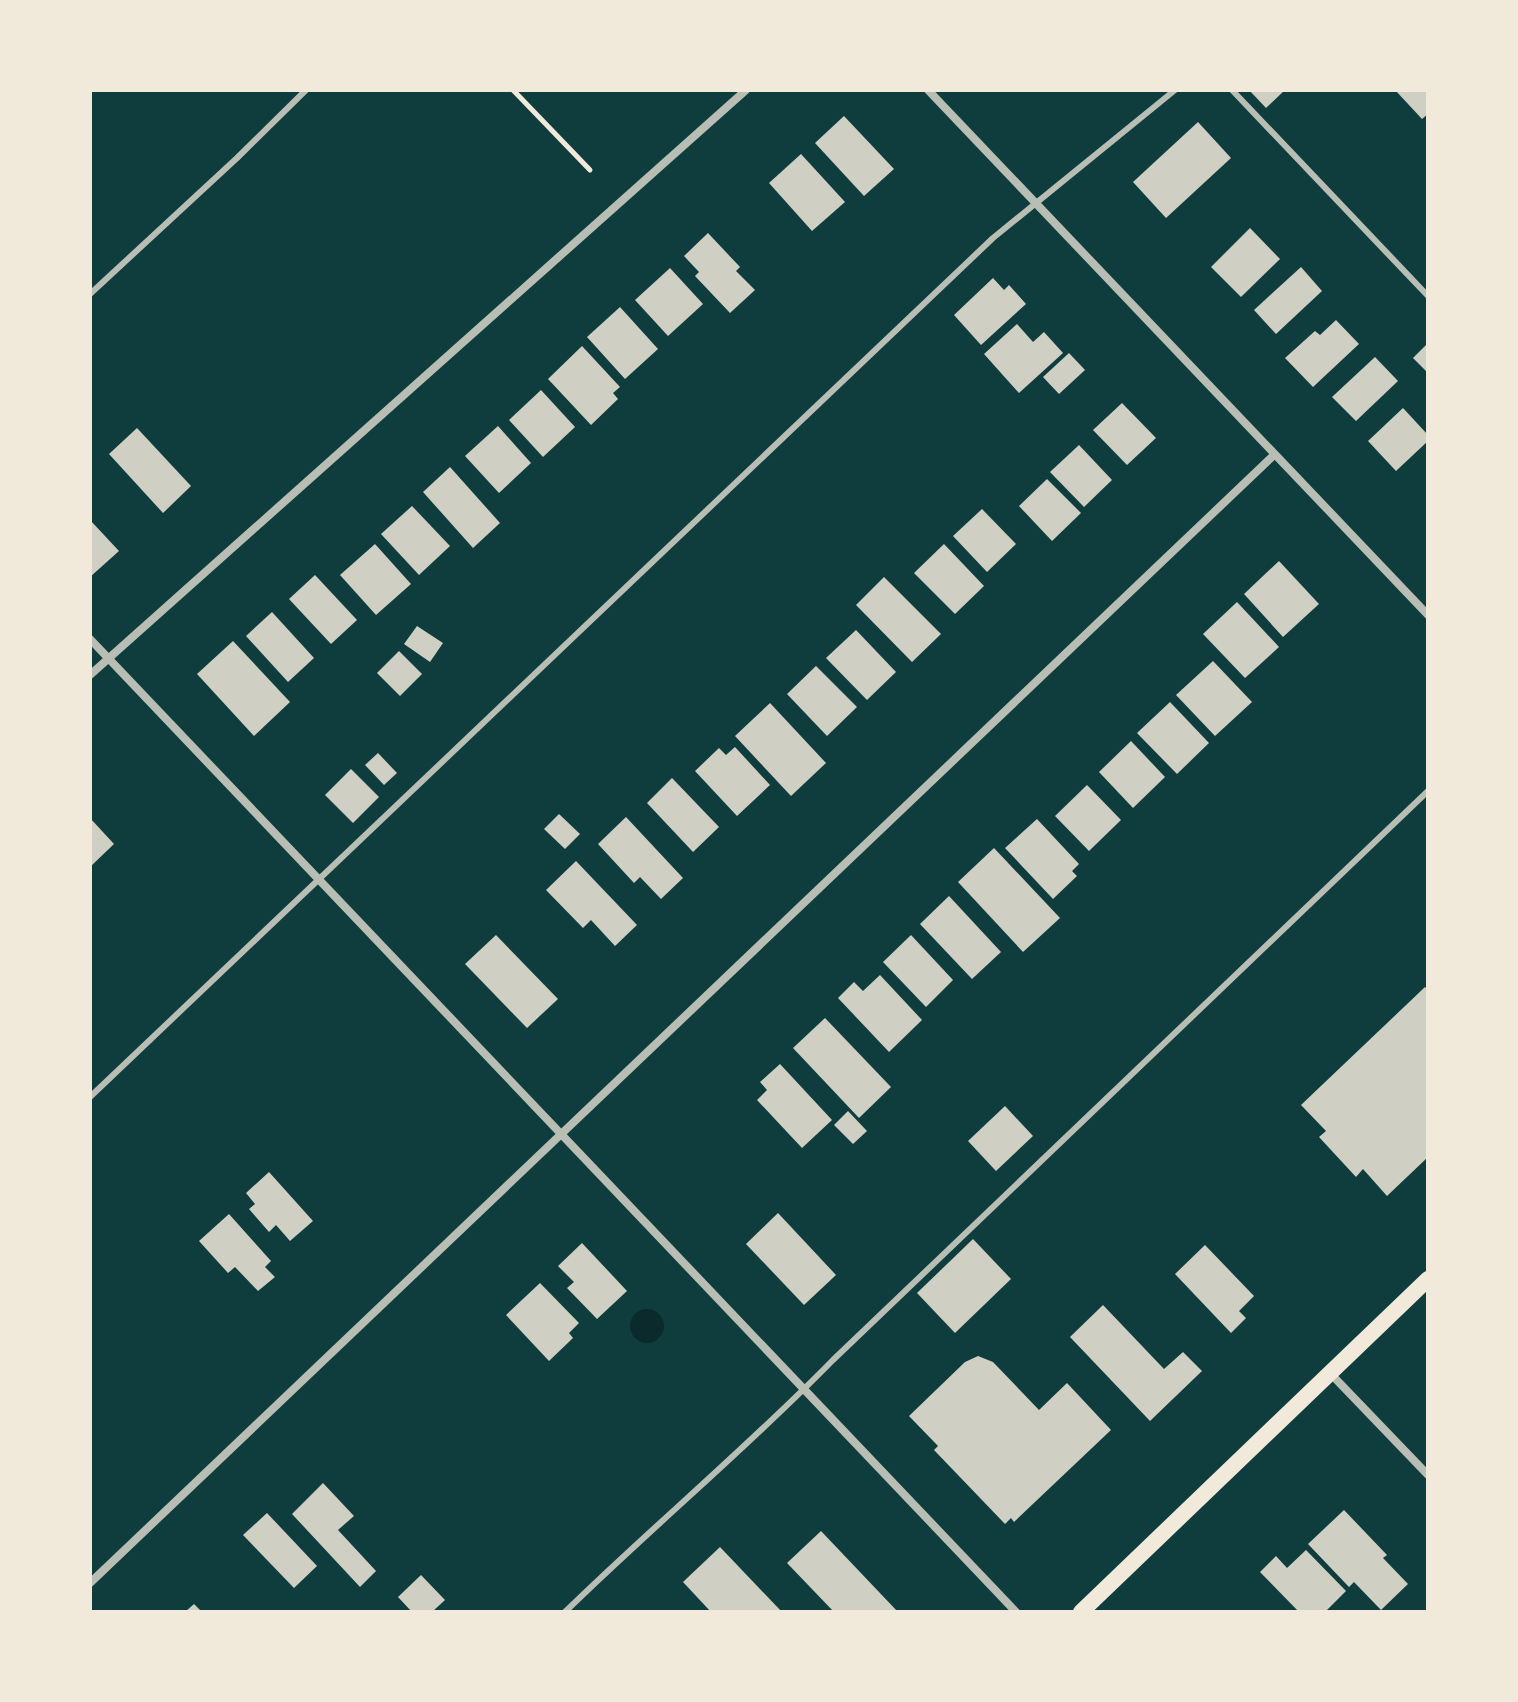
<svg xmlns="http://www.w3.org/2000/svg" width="1518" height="1702" viewBox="0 0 1518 1702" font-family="Literata,serif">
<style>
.water{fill:#0a2a2b}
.building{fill:#cfcfc3}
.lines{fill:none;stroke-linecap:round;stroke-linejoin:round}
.path{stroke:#f1e9da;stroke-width:5}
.service{stroke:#b8beb3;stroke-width:6}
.minor{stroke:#b8beb3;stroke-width:8}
.secondary{stroke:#f1e9da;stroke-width:16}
</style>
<rect width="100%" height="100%" fill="#0f3d3e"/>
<circle class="water" cx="647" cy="1326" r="17"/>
<g class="building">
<polygon points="1249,90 1285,90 1266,108"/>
<polygon points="1395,90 1428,90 1428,114 1422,119"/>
<polygon points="844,116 894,169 864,196 815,143"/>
<polygon points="1198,122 1231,158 1166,218 1133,182"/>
<polygon points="801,154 845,202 812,231 769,183"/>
<polygon points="1250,228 1280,259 1241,297 1211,267"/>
<polygon points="708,233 740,267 736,271 755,290 730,313 695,276 699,272 684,256"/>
<polygon points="1301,267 1322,291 1276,334 1254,310"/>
<polygon points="670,268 703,304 668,336 635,300"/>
<polygon points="993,278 1004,290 1009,285 1026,304 981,345 954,315"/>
<polygon points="620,307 658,349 625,379 587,337"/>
<polygon points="1336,320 1359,344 1313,387 1285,358 1315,331 1320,335"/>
<polygon points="1017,324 1033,342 1044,332 1063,353 1019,393 984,354"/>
<polygon points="1428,343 1428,373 1413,358"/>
<polygon points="582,346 620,387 613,393 618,399 591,425 548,379"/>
<polygon points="1069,353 1085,370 1059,394 1043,377"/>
<polygon points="1375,357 1398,381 1356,421 1332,397"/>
<polygon points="541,390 575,427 543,457 509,420"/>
<polygon points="1122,403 1156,438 1127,465 1093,430"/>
<polygon points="1403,408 1428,435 1428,441 1396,471 1368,441"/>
<polygon points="498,426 531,463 499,493 465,456"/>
<polygon points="137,428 191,486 163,513 109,454"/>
<polygon points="1079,445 1112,480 1084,507 1050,472"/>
<polygon points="450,467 500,523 473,548 423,492"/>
<polygon points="1047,479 1081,513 1052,541 1019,506"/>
<polygon points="412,506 450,546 419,575 381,534"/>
<polygon points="982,509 1016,544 987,572 953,536"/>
<polygon points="90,520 119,551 90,577"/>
<polygon points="375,544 411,584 376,615 340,575"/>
<polygon points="944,544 984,586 955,614 914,573"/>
<polygon points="1279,561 1319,604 1283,637 1244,594"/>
<polygon points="315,575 357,620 331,644 289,599"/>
<polygon points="884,577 941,634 912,662 856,605"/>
<polygon points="1237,602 1279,647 1245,678 1203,634"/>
<polygon points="272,612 314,658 288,682 246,636"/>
<polygon points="417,626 443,643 430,662 404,644"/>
<polygon points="856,630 896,672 867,700 826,658"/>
<polygon points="233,641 290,702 254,736 197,674"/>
<polygon points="399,651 422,674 400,696 377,673"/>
<polygon points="1213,661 1252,702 1215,736 1176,695"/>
<polygon points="816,666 857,707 827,736 787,694"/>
<polygon points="1170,702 1209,743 1177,774 1137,733"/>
<polygon points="770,703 826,763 791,796 735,736"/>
<polygon points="1131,741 1165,777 1133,808 1099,772"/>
<polygon points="735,747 770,785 737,816 695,771 719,748 726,755"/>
<polygon points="378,753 397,773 384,785 365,765"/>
<polygon points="351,769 379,797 353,823 325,795"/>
<polygon points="672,778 719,827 693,852 647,803"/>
<polygon points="1087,785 1121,820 1089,851 1055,816"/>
<polygon points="559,814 580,834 565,849 544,829"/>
<polygon points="626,817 683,878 661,899 640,877 634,883 598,844"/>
<polygon points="90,818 114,844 90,867"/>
<polygon points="1037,819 1079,864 1072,871 1077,876 1053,899 1005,848"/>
<polygon points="994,848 1060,918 1023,952 958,882"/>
<polygon points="576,861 637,925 615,946 591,920 583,928 546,890"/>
<polygon points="949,896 1001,952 972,979 920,924"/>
<polygon points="496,935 558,999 527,1028 465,964"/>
<polygon points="911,935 953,980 926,1007 883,962"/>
<polygon points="880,975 922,1020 889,1052 838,998 854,982 863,991"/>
<polygon points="1425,987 1428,990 1428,1157 1387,1196 1363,1169 1356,1177 1319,1137 1326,1131 1301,1105"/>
<polygon points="825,1018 891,1087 859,1118 793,1048"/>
<polygon points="780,1064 832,1120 802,1148 757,1100 767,1090 760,1082"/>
<polygon points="1005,1106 1033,1136 996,1171 968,1141"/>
<polygon points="848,1111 867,1131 853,1144 834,1125"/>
<polygon points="269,1172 313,1221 290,1241 276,1225 269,1232 249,1209 255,1204 246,1193"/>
<polygon points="778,1213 836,1275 804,1305 746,1244"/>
<polygon points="229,1214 271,1261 265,1267 275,1277 258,1291 235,1267 228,1273 199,1241"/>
<polygon points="973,1239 1011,1279 955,1333 917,1293"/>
<polygon points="582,1243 627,1291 597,1319 567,1288 574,1282 558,1266"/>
<polygon points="1205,1245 1254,1296 1239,1311 1246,1318 1231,1333 1175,1274"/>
<polygon points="540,1283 579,1323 569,1333 573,1338 549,1361 506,1315"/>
<polygon points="1103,1305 1164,1369 1183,1352 1202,1371 1150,1421 1070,1337"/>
<polygon points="978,1356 993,1362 1039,1410 1067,1383 1111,1430 1014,1522 1011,1518 1005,1524 934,1450 938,1446 909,1416 965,1362"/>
<polygon points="323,1483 354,1516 338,1530 376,1571 360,1587 292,1514"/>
<polygon points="1344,1510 1387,1555 1383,1558 1408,1584 1381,1610 1354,1582 1349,1587 1308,1544"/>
<polygon points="267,1513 317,1566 294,1588 243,1535"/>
<polygon points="821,1531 898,1612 834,1612 787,1563"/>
<polygon points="720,1547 782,1612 711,1612 683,1582"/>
<polygon points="1306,1550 1346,1591 1325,1612 1299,1612 1260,1572 1276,1556 1287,1568"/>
<polygon points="421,1575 445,1600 432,1612 412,1612 398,1597"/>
<polygon points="194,1604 202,1612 185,1612"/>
</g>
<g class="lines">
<polyline class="path" points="513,90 590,170"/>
<g class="service">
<polyline points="1232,90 1428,296"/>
<polyline points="90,294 237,158 306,90"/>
<polyline points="90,1097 993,238 1175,90"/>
<path d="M565 1612C653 1526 747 1448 833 1360L1428 791"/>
</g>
<g class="minor">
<polyline points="928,90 1428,615"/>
<polyline points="90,639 1016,1612"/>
<polyline points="90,675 746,90"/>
<polyline points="1330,1373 1428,1475"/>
<polyline points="90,1583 1274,455"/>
</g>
<polyline class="secondary" points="1081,1612 1428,1279"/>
</g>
<rect width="1518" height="1702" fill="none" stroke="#f1e9da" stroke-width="184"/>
</svg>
